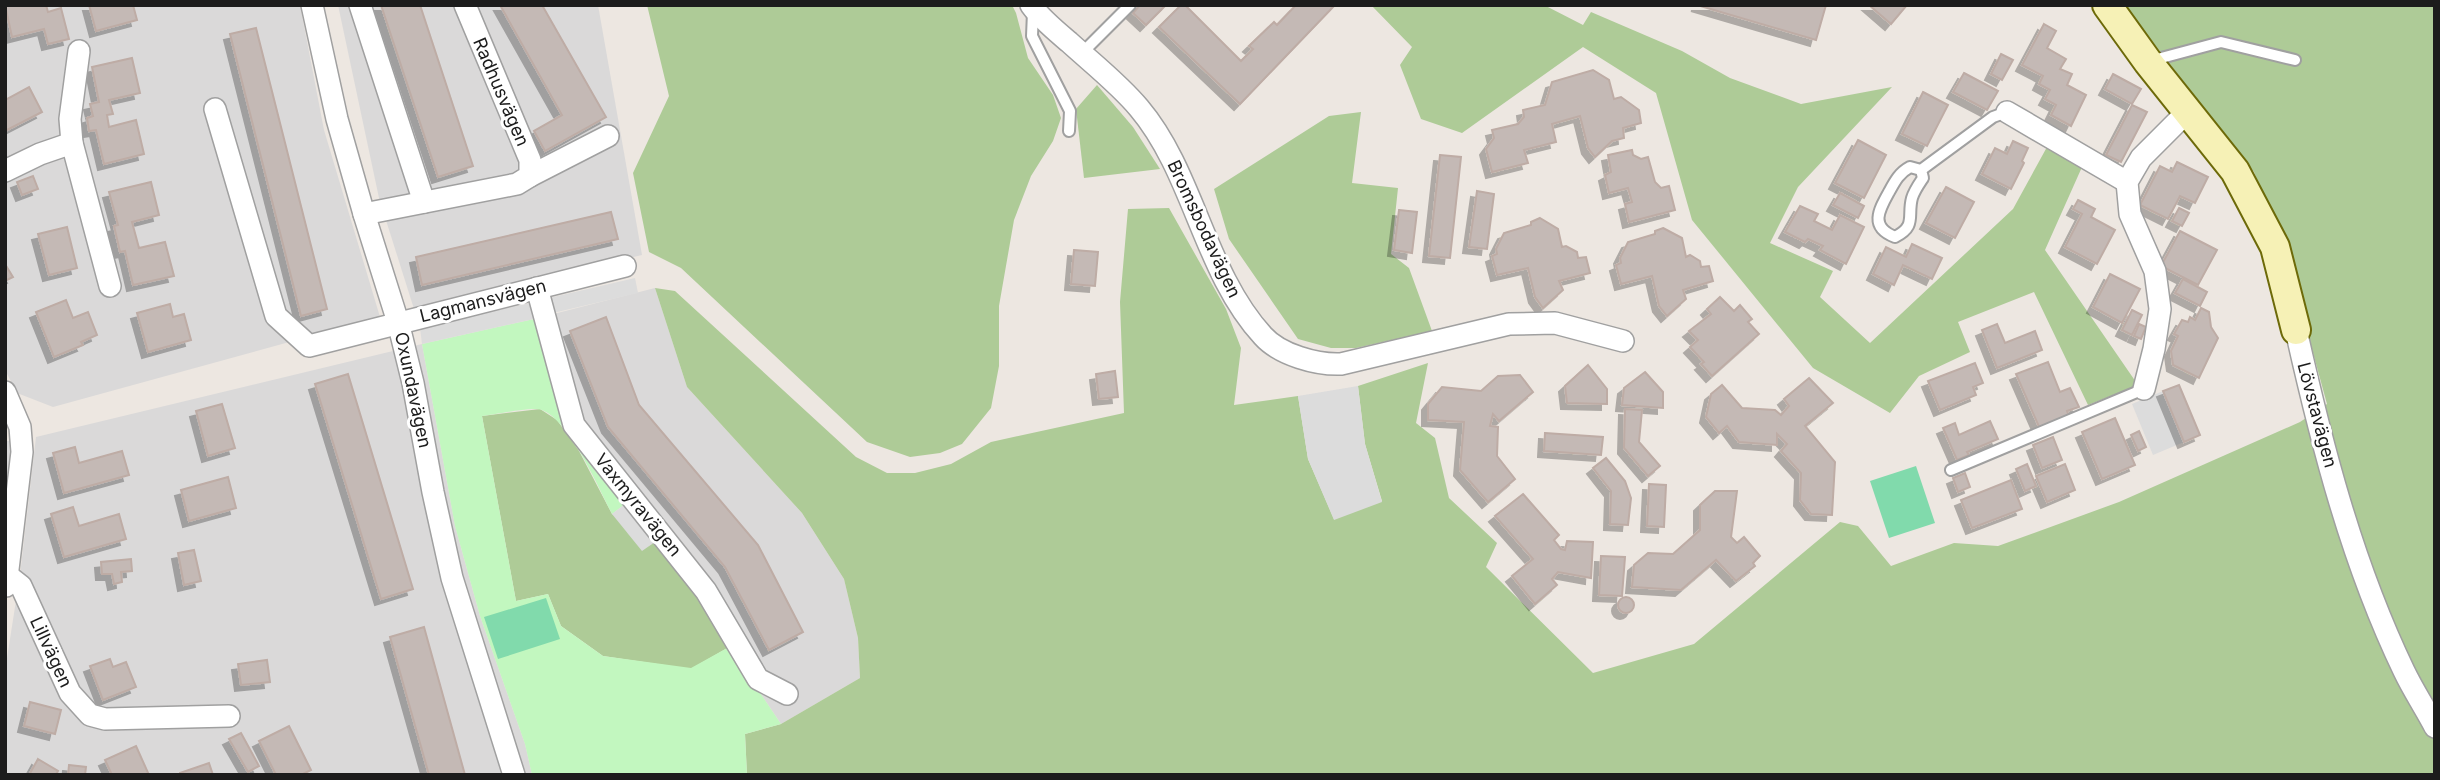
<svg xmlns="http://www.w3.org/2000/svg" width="2440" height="780" viewBox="0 0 2440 780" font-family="Inter,sans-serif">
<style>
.residential{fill:#dad9d9}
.forest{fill:#aecb97}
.park{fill:#c2f7bf}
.pitch{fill:#81daac}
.parking{fill:#dcdcdc}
.building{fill:#c4b9b5;stroke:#beaca5;stroke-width:2;filter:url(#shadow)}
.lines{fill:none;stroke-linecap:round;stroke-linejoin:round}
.lane-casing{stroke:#a0a0a0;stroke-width:14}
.street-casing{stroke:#a0a0a0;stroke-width:24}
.secondary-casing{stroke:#6d6a09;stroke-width:32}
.lane{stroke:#fff;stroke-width:10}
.street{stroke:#fff;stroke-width:21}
.secondary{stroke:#f6f1b6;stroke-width:28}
.labels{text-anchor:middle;stroke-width:6;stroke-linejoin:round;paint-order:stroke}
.street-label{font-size:18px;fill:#1c1c1c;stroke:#fff}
</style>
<defs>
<filter id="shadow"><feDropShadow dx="-6" dy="6" stdDeviation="0" flood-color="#0004"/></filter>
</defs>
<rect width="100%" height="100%" fill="#ede7e1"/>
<g class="residential">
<polygon points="5,5 300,5 324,130 380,317 53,407 17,393 5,370"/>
<polygon points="338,5 598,5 642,255 414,309 379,198"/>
<polygon points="655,288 687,387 802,513 844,579 858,638 860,678 781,724 729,647 567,429 534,319"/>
<polygon points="422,344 455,526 480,616 525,744 532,775 5,775 5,671 20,575 36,437"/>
<polygon points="5,441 14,441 5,517"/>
</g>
<g class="forest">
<polygon points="647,5 1012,5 1016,13 1028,58 1053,95 1061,118 1053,141 1031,176 1014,220 999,306 999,366 991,408 962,444 940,453 910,457 867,442 681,268 649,252 633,173 669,96"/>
<polygon points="1371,5 1544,5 1583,25 1591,12 1682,51 1730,78 1801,104 1892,87 1798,187 1770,243 1833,271 1820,297 1870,343 2013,209 2047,147 2082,167 2045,250 2138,385 2088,405 2034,292 1958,322 1970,352 1919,376 1890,413 1813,368 1692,220 1656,93 1583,47 1462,133 1421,119 1400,65 1412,47"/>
<polygon points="2124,5 2435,5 2435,775 747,775 745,734 781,724 860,678 858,638 844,579 802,513 687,387 655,288 675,291 856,457 887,473 915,473 951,464 991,442 1124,413 1120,302 1128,209 1169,208 1226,309 1241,348 1234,405 1298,396 1308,459 1334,519 1382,501 1365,444 1358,386 1428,363 1416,423 1435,438 1449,498 1497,543 1486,567 1593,673 1694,644 1840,522 1858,526 1891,566 1954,543 1998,546 2119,502 2300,422 2327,404 2285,250 2254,172"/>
<polygon points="1097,85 1133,127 1160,169 1084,178 1076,109"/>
<polygon points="1361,112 1352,183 1398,188 1391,254 1409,268 1432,331 1356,348 1331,348 1298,339 1229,239 1214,189 1329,116"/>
<polygon points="540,409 557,420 579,451 612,514 655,542 697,596 729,647 691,669 603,656 561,626 548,594 516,601 482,416"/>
</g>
<path class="park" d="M534 319 567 429 625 504 612 514C598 487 570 421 542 410 531 406 495 415 482 416L516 601 548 594 561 626 603 656 691 668 729 647 781 724 745 734 747 775H532L525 744 480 616 455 526 422 344Z"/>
<g class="pitch">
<polygon points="1916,466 1935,523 1889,538 1870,481"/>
<polygon points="546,598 560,639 498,659 484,617"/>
</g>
<g class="parking">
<polygon points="635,278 638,293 553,313 549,298"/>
<polygon points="530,303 534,319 422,344 420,328"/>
<polygon points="1358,386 1365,444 1382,502 1334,520 1308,459 1298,396"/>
<polygon points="2163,391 2184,442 2153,455 2132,404"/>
<polygon points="625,504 655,542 642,551 612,514"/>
</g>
<g class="building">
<polygon points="5,5 46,5 48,12 61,8 69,39 48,44 44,29 12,37"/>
<polygon points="89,5 133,5 137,20 96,31"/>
<polygon points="381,5 420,5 473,166 438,177"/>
<polygon points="500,5 542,5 606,117 545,151 534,131 562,115"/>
<polygon points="1140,5 1166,5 1146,25 1133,13"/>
<polygon points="1181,5 1185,5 1241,61 1253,49 1249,46 1274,22 1277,25 1296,5 1335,5 1240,104 1159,27"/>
<polygon points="1697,5 1826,5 1816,40"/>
<polygon points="1869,5 1907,5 1891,24"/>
<polygon points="2044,24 2056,31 2047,48 2066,59 2060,69 2072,74 2067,85 2086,95 2071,126 2051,115 2056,105 2045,99 2050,90 2039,84 2043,76 2022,65"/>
<polygon points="256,28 327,309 301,316 230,34"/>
<polygon points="2001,54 2013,60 2002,80 1991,74"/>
<polygon points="132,58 140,93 109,100 113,114 107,115 109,127 136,120 144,154 104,164 96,130 89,131 87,118 93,116 90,104 99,102 92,67"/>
<polygon points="1593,70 1609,80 1614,99 1621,97 1639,110 1641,123 1623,128 1624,138 1612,141 1595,157 1588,148 1580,116 1552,124 1556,142 1524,150 1528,163 1492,172 1486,149 1494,138 1492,130 1518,124 1524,117 1523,110 1545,105 1552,82"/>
<polygon points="1964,73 1998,91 1987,110 1953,92"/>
<polygon points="2113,74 2141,89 2132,104 2105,89"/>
<polygon points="29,87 42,112 5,131 5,100"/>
<polygon points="1923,92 1948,105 1927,146 1902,134"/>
<polygon points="2132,105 2147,112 2121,162 2106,155"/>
<polygon points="1858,140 1886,155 1864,198 1835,183"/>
<polygon points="2013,141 2028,148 2022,161 2024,163 2011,189 1982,174 1995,148 2007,154"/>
<polygon points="1632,150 1633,155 1641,159 1648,157 1655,182 1661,188 1669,186 1675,210 1629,222 1625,204 1632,202 1628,188 1609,193 1605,175 1611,172 1608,155"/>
<polygon points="1440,155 1461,157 1450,258 1429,256"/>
<polygon points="2177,162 2208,177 2195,203 2180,196 2168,219 2140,205 2160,166 2172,172"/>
<polygon points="33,176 38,189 22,195 17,182"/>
<polygon points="151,182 159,215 132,222 139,248 165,242 174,276 133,285 125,251 120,252 114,226 118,225 109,192"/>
<polygon points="1946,187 1974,202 1955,238 1926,223"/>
<polygon points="1477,191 1494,194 1487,249 1469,247"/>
<polygon points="1840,193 1864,206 1858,218 1833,205"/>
<polygon points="2078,200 2095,209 2091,217 2115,230 2097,264 2065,247 2082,214 2073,209"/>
<polygon points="1800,206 1818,214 1814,221 1832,230 1840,215 1864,227 1846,264 1820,250 1823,246 1808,239 1805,242 1785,232"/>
<polygon points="2179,208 2189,213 2182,226 2172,221"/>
<polygon points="1399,210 1417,212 1412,253 1394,250"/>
<polygon points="611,212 618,239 422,285 416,257"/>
<polygon points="1540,218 1558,229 1562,247 1566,246 1577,252 1578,258 1586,257 1590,273 1559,281 1563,290 1543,308 1535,297 1528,268 1497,275 1492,256 1497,254 1496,249 1504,233 1531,225 1531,222"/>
<polygon points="67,227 77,268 49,275 38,234"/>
<polygon points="1663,228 1682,238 1686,257 1690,255 1700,261 1701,267 1709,266 1713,281 1683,290 1686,299 1667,316 1659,306 1652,276 1621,284 1616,265 1621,263 1620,258 1628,242 1655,234 1655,231"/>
<polygon points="2180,231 2217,250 2198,285 2161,266"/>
<polygon points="1912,244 1942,258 1932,279 1903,265 1894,285 1873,274 1886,247 1906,257"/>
<polygon points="1074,250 1098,252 1095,286 1071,284"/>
<polygon points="5,264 13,277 5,281"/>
<polygon points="2110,274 2140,289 2122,323 2093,307"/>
<polygon points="2183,279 2207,292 2200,306 2175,293"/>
<polygon points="1720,297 1734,311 1740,305 1752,319 1748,322 1759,334 1712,376 1701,364 1704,362 1690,347 1698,340 1689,331 1711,314 1707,309"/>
<polygon points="66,300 73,318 88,312 97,335 81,342 83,345 54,357 36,312"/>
<polygon points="170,304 173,317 184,314 191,340 148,352 137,313"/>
<polygon points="2201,308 2209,312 2211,327 2218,338 2199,378 2173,365 2171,351 2178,336 2174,334 2182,320 2188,322 2190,317 2195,320"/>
<polygon points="2132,310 2142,315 2132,335 2122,330"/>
<polygon points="606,317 639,405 758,545 803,632 769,650 725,567 608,427 570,331"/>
<polygon points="1997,324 2005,343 2035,331 2042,350 1997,368 1982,330"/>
<polygon points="2139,324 2146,327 2141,339 2134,336"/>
<polygon points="2048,362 2060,392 2070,388 2079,407 2067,411 2069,417 2040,429 2016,374"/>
<polygon points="1975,363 1983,383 1973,387 1976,395 1940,410 1928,381"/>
<polygon points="1588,365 1607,389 1607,404 1567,403 1565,386"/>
<polygon points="1115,371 1118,397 1099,399 1096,374"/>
<polygon points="1645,372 1663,392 1663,408 1622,405 1624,388"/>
<polygon points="348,374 413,589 381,599 315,384"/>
<polygon points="1520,375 1533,392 1499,421 1493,414 1490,426 1498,427 1497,456 1515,479 1488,502 1460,470 1464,422 1428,420 1428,404 1442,387 1481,391 1498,376"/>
<polygon points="1809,378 1833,403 1805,426 1835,462 1832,515 1811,514 1800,500 1801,473 1781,451 1787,444 1777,434 1777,445 1739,442 1727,426 1719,433 1706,417 1711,394 1722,385 1742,408 1775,410 1781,415 1789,406 1784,399"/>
<polygon points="2179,385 2200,435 2184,442 2163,391"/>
<polygon points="222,404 235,448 208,456 196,411"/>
<polygon points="1625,409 1642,410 1639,442 1660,466 1648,476 1624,448"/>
<polygon points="2115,418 2135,465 2102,479 2082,432"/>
<polygon points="1990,421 1998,439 1967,452 1969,455 1957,460 1943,428 1955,423 1959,435"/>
<polygon points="2139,431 2146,447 2138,451 2131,435"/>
<polygon points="1545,433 1603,437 1601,455 1544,451"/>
<polygon points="2053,437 2062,460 2042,468 2033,445"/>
<polygon points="75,447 79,463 122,451 129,475 64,493 53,453"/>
<polygon points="1606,458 1625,481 1631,498 1628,525 1610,524 1611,491 1593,468"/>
<polygon points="2027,464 2036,486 2025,491 2016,469"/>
<polygon points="2065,464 2075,490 2047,502 2036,476"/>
<polygon points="1965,473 1970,487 1958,492 1953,478"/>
<polygon points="228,477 236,508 189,521 181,490"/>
<polygon points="2011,480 2022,509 1972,528 1961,500"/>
<polygon points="1649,484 1666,485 1664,527 1647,526"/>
<polygon points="1715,491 1737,491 1731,537 1737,543 1744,537 1760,556 1753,563 1755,566 1736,581 1716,560 1681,590 1632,587 1634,565 1648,553 1673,554 1700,530 1700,505"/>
<polygon points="1523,494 1559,535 1554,540 1561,549 1565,550 1567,541 1593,542 1591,578 1558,572 1552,579 1557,585 1535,604 1512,576 1533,559 1495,516"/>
<polygon points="73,507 79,526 119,514 126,539 64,557 51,514"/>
<polygon points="194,550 201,581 184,585 178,553"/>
<polygon points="1601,556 1625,557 1622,596 1599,595"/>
<polygon points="131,559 132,571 121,572 122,582 114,584 112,574 102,574 101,562"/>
<circle cx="1626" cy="605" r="8"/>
<polygon points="424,627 465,775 429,775 390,637"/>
<polygon points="110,659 113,667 126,662 136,687 103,700 90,666"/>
<polygon points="267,660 270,682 241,685 238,664"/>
<polygon points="30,702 61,710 55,734 24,726"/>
<polygon points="289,726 311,770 301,775 276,775 259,741"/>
<polygon points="241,733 259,766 248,772 229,739"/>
<polygon points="136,746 149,775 112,775 105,760"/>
<polygon points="38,759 58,771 56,775 29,775"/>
<polygon points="209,763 213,775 180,775 180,773"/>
<polygon points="69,765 86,767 85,775 68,775"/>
</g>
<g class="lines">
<defs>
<g id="lane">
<polyline points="1033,12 1032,36 1070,111 1069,131"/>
<polyline points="1082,53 1130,5"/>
<polyline points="2150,61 2221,42 2295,60"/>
<path d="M1921 170 1910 167C1899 173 1895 181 1889 192 1879 210 1869 227 1895 237 1917 226 1907 216 1912 198 1914 191 1919 184 1923 178L1921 170 1993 117 2007 112"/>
<polyline points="1951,470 2144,389"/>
</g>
<g id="street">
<polyline points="312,5 337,119 364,214 398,322 413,383 433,492 452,578 514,775"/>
<polyline points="360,5 424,202"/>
<path d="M1031 5C1041 19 1056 31 1069 42 1092 63 1119 84 1139 108 1194 173 1204 272 1263 336 1280 355 1317 365 1341 364L1509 324 1555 323 1623 341"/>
<polyline points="215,109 276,316 309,346 625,266"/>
<polyline points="2007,112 2127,182"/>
<polyline points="72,143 70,119 79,51"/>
<polyline points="5,171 40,154 72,143 110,286"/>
<polyline points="530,176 608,136"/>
<polyline points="364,214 517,184 530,176 530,160 465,5"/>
<polyline points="537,288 574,425 706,591 758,679 787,694"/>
<path d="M2296 330C2322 446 2352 563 2404 671 2413 690 2425 708 2435 727"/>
<polyline points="2144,389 2154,349 2160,309 2155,271 2130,214 2127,182 2141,158 2187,112"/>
<polyline points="5,392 20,427 22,452 6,586"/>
<polyline points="7,575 21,586 70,693 90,715 105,719 229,716"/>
</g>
<polyline id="secondary" points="2107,5 2148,62 2235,171 2275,247 2296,330"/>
</defs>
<use href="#lane" class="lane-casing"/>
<use href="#street" class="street-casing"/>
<use href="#secondary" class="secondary-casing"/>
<use href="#lane" class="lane"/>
<use href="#street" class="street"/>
<use href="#secondary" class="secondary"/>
</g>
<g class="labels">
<g class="street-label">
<text transform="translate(501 92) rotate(67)" y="6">Radhusvägen</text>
<text transform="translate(1204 229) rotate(65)" y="6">Bromsbodavägen</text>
<text transform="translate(483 301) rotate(-14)" y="6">Lagmansvägen</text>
<text transform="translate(413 390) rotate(78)" y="6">Oxundavägen</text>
<text transform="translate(2317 415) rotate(75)" y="6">Lövstavägen</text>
<text transform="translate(638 505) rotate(51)" y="6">Vaxmyravägen</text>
<text transform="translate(51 652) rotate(65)" y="6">Lillvägen</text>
</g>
</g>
<rect width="2440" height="780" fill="none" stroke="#1c1c1c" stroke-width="14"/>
</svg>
